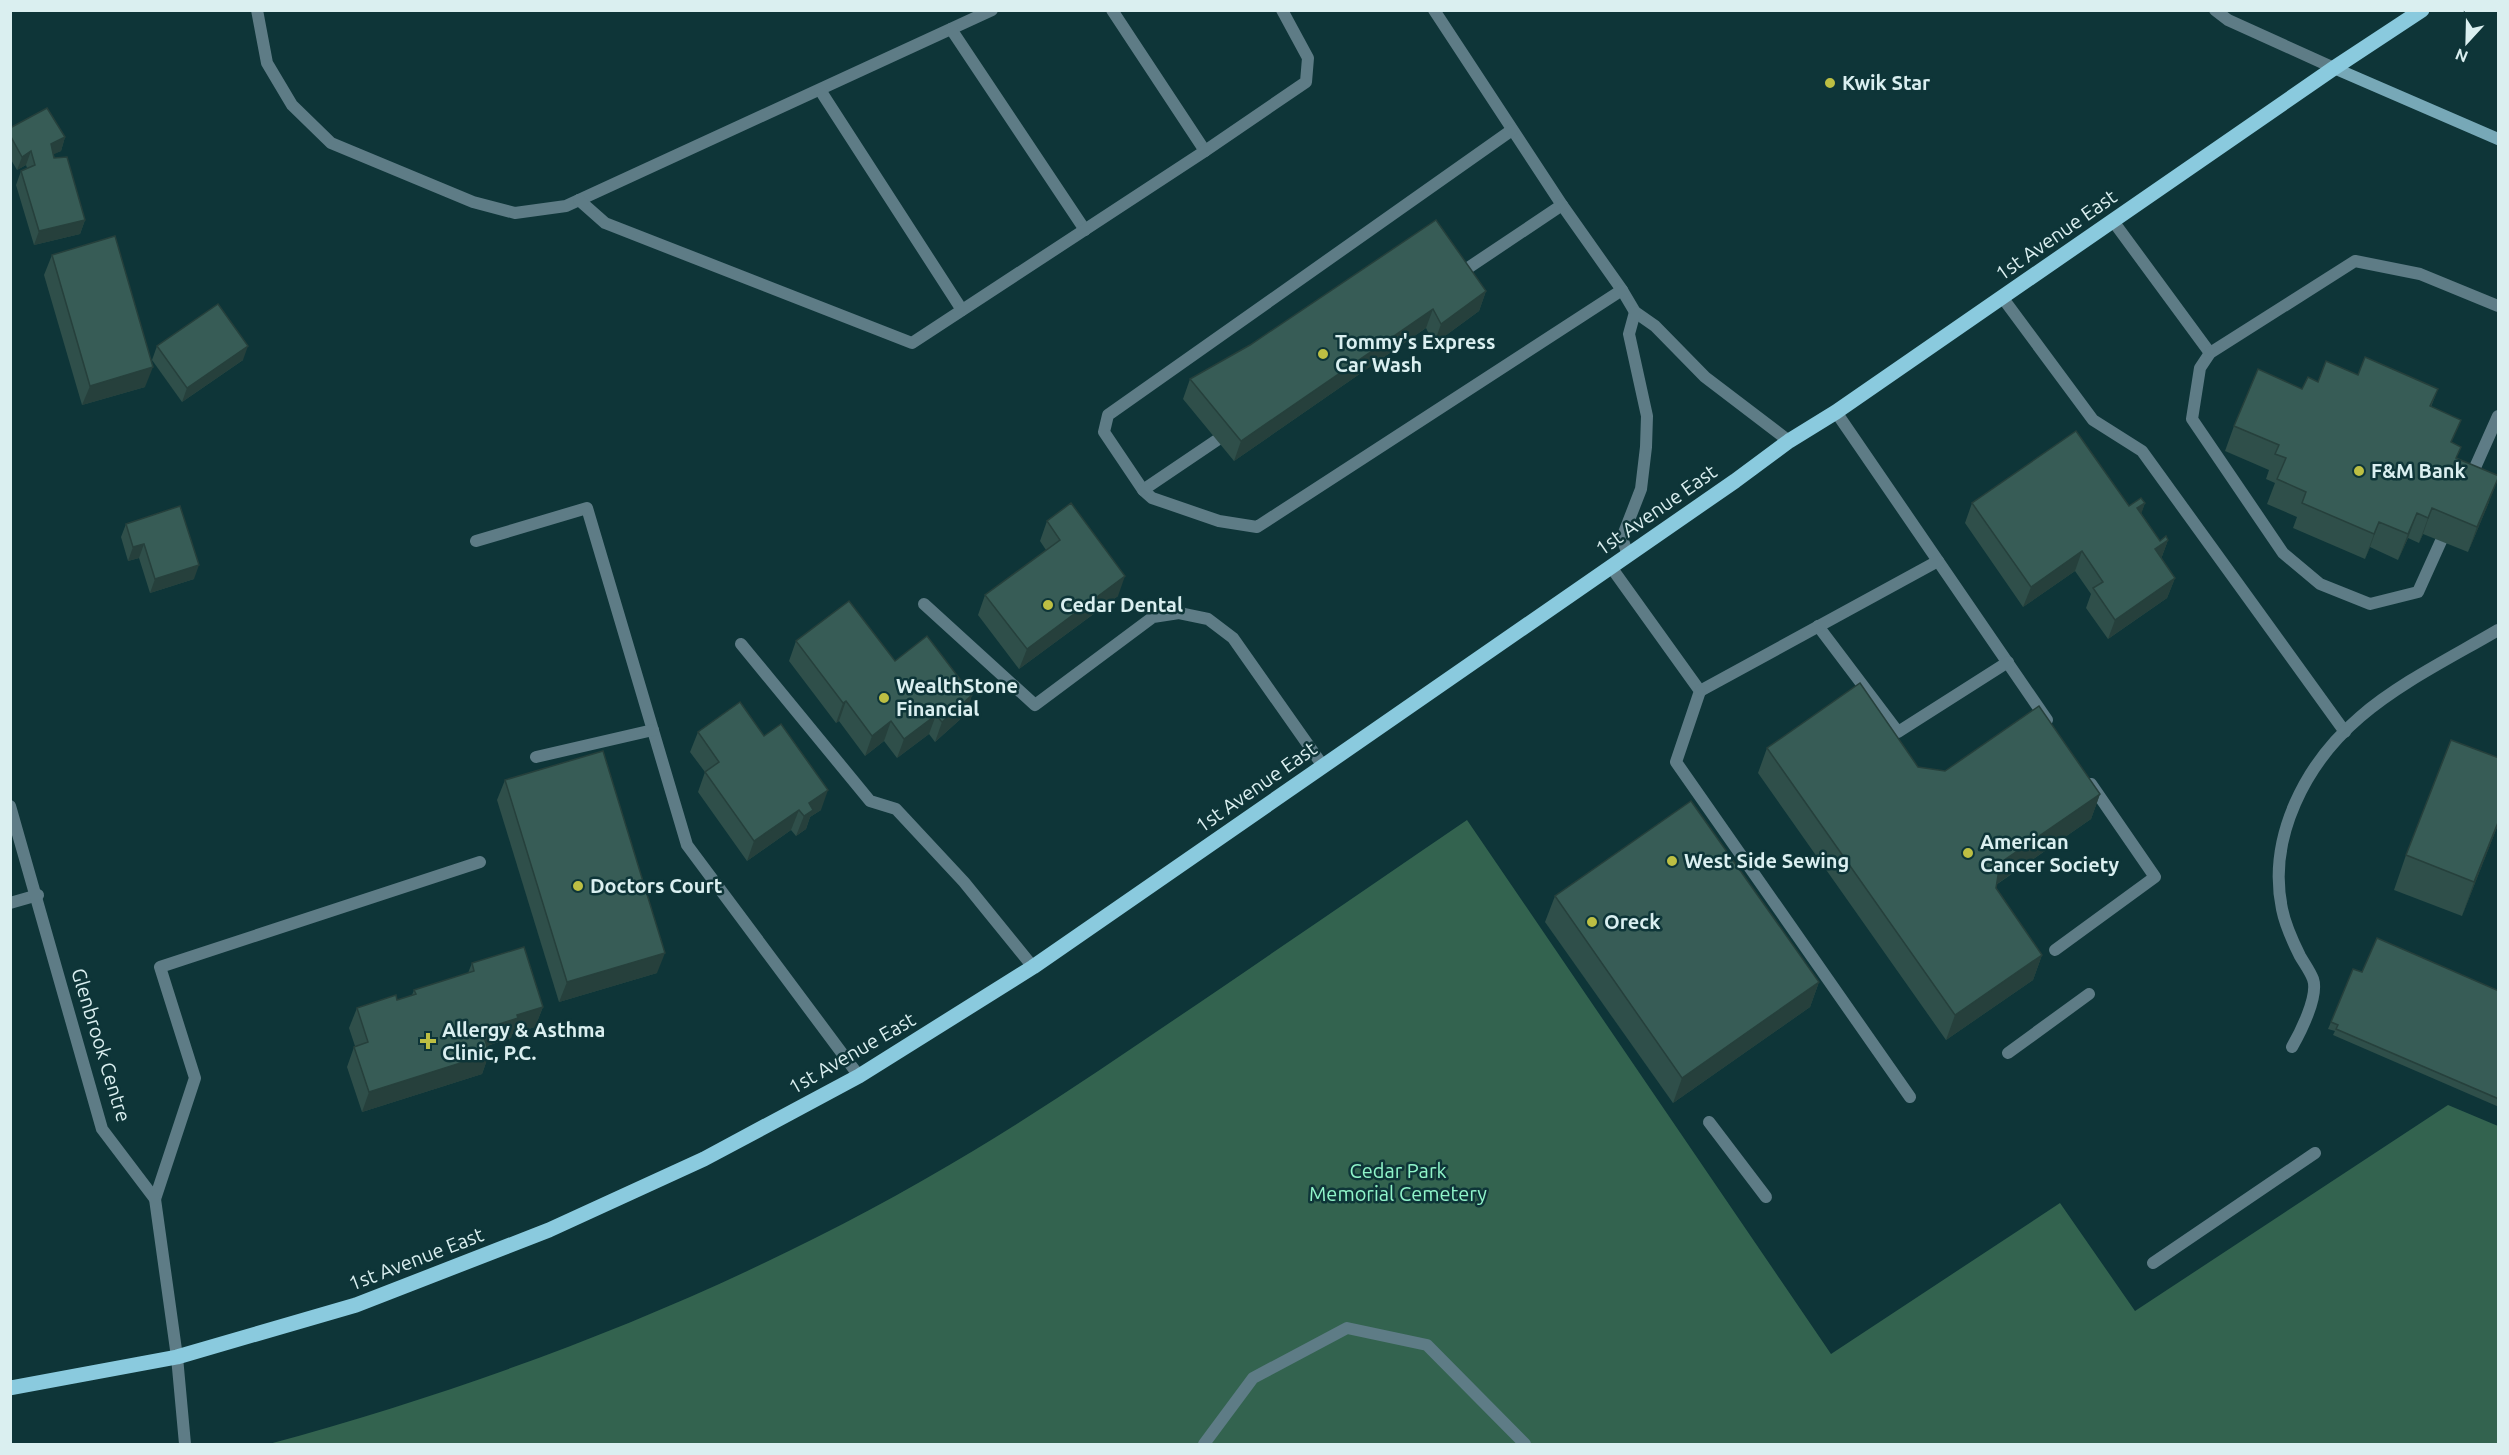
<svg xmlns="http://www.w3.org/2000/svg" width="2509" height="1455" viewBox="0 0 2509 1455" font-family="Ubuntu,sans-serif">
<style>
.green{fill:#33634f}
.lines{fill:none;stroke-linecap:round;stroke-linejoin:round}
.lane{stroke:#5e7c86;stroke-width:12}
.street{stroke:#5e7c86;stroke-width:12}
.secondary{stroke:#77a8b7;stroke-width:12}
.primary{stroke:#8acade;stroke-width:15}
.wall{fill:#2f4f4a}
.shaded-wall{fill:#26403c}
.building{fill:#375c56;stroke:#26403c;stroke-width:1.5}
.poi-dot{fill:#bdbf43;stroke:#0e3538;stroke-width:2}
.labels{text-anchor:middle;stroke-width:5;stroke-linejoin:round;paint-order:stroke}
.poi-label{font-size:20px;font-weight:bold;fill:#daeff0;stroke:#0e3538;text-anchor:start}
.street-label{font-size:20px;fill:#daeff0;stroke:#0e3538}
.park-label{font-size:20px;fill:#90f5ca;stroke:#0e3538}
</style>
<rect width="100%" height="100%" fill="#0e3538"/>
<path class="green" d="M1467 820 1831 1354 2060 1203 2135 1311 2448 1105 2498 1126V1444H269C515 1377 754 1283 973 1151 1051 1104 1126 1052 1202 1001 1290 941 1379 880 1467 820Z"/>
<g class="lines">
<g class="lane">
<polyline points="257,10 267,63 292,105 331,143 473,202 515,213 566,206 992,10"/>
<polyline points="1112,10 1205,151"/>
<polyline points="1434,10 1562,205 1622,290"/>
<polyline points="951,29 1085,230"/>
<polyline points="820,90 962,310"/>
<polyline points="1512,130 1108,415 1104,432 1143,490 1152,498 1219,521 1257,527 1622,290 1635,312 1655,326 1705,377 1789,441"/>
<polyline points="579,200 605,223 912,343 1205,151 1306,82 1308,58 1282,10"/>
<polyline points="2113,221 2210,353"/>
<polyline points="1456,276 1562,205"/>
<polyline points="2002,297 2093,420 2142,451 2345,732"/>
<polyline points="1836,412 2047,720"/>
<polyline points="2469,481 2498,416"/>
<polyline points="1143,490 1217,440"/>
<polyline points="476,541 587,508 687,845 859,1076"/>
<polyline points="2441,541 2418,592 2370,604 2320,584 2283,553 2192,419 2200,368 2210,353 2355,261 2420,274 2498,306"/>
<polyline points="1628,555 1622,538 1641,489 1646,447 1647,416 1629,334 1635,312"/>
<polyline points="1611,567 1700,691 1676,762 1910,1097"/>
<polyline points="924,604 1035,705 1153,617 1179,613 1208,619 1233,638 1323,766"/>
<polyline points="1818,626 1898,732 2008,662"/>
<polyline points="741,644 870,801 896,809 964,882 1033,967"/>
<polyline points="1700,691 1938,561"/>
<polyline points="536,757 653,730"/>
<polyline points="10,903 38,895"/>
<polyline points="2055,950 2155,877 2091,784"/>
<path d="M2292 1047C2300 1033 2319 996 2313 979 2310 971 2304 963 2300 956 2293 942 2285 924 2282 909 2267 837 2306 763 2360 717 2399 683 2454 656 2498 630"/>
<polyline points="2008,1053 2089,994"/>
<polyline points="1709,1122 1766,1197"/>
<polyline points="155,1199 195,1078 160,967 480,862"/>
<polyline points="2153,1263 2315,1153"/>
<polyline points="177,1357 185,1444"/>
<polyline points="1204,1444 1253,1378 1347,1328 1427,1345 1525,1444"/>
</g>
<g class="street">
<polyline points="2215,10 2228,20 2334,68"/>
<polyline points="10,806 102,1129 155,1199 177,1357"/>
</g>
<polyline class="secondary" points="2334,68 2498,139"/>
<polyline class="primary" points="10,1388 177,1357 356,1305 549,1230 704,1159 859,1076 1033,967 1735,481 1789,441 1836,412 2334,68 2422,10"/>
</g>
<g class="wall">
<polygon points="10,128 65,137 61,151 53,154 85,220 80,234 34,245 16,185 21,171 27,168 26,165 17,170 10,158"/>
<polygon points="52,255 145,387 82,405 44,275"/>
<polygon points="1486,291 1479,311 1434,344 1426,328 1234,461 1183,399 1190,379"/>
<polygon points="157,346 243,360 182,402 152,360"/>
<polygon points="2358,375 2438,389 2431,407 2452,442 2457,458 2489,502 2468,552 2423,534 2419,543 2408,538 2398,560 2370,547 2365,559 2293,528 2297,517 2267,504 2275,483 2266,479 2269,470 2225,451 2234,426 2302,389 2318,382"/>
<polygon points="1972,503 2129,506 2145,503 2141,513 2160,541 2168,540 2161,559 2175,578 2167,598 2108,639 2086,608 2091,594 2075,571 2023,607 1965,523"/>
<polygon points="1047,521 1118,596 1019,669 978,615 985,595 1046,550 1040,541"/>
<polygon points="126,524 194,579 150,593 139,558 128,561 121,537"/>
<polygon points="796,641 895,661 972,695 965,715 935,742 929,734 897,758 884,741 865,756 839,721 836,723 789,661"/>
<polygon points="698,732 764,736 821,810 810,817 806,829 796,836 791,830 747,861 698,792 705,772 690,752"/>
<polygon points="1767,748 1918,767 2100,794 2091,819 1996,885 1996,888 2042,955 2033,980 1946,1040 1758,773"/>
<polygon points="2499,758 2499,822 2462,916 2394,890 2406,855"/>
<polygon points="505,780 657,973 559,1002 497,800"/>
<polygon points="1555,896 1819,982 1810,1007 1673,1103 1545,922"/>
<polygon points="472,963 543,1007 535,1027 512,1034 511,1038 487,1046 489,1054 482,1074 362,1112 347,1067 354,1047 355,1046 349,1028 357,1008 397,1000 412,995 414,990 468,973"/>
<polygon points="2362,972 2499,991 2499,1107 2333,1035 2335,1031 2328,1029 2331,1022"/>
</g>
<g class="shaded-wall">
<polygon points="65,137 61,151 46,158 51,144"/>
<polygon points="31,151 26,165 17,170 22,157"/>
<polygon points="85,220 80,234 34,245 39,231"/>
<polygon points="1486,291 1479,311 1434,344 1441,324"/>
<polygon points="1433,309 1426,328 1234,461 1241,441"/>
<polygon points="248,346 243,360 182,402 187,388"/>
<polygon points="153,367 145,387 82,405 90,386"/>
<polygon points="2499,477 2489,502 2468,552 2477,527"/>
<polygon points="2145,503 2138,523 2137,508"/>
<polygon points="2432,508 2423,534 2419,543 2428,518"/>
<polygon points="2417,513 2408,538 2398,560 2408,534"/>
<polygon points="2379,522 2370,547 2365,559 2374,534"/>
<polygon points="2168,540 2161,559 2155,549"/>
<polygon points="144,544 139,558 128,561 133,547"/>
<polygon points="2082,551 2075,571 2023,607 2031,587"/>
<polygon points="199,565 194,579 150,593 155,579"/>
<polygon points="1125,576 1118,596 1019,669 1027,649"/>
<polygon points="2175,578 2167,598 2108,639 2115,620"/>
<polygon points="972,695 965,715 935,742 942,722"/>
<polygon points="846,701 839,721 836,723 843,703"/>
<polygon points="936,715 929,734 897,758 904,739"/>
<polygon points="891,721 884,741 865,756 872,736"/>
<polygon points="828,790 821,810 810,817 806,829 796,836 809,803"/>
<polygon points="2100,794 2091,819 1991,888 2000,863"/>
<polygon points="799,810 791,830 747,861 754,841"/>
<polygon points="2499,820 2499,822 2462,916 2474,882"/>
<polygon points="665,953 657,973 559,1002 567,982"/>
<polygon points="2042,955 2033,980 1946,1040 1955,1015"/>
<polygon points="1819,982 1810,1007 1673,1103 1682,1078"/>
<polygon points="543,1007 535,1027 512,1034 511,1038 483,1047 490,1027 517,1015"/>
<polygon points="488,1024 481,1044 481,1026"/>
<polygon points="489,1054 482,1074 362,1112 369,1092"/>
</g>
<g class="building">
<polygon points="47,108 65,137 51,144 54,158 67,157 85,220 39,231 21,171 35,165 31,151 22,157 10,135 10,128"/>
<polygon points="1436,220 1486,291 1441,324 1433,309 1241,441 1190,379 1250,345"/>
<polygon points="115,236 153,367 90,386 52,255"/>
<polygon points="218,304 248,346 187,388 157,346"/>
<polygon points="2365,357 2438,389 2430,406 2461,420 2451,442 2461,447 2456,458 2499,476 2477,527 2432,508 2428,518 2417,513 2408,534 2379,522 2374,534 2302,503 2306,492 2277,479 2286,458 2275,454 2279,445 2234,426 2258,369 2302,389 2308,377 2318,382 2326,361 2358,375"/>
<polygon points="2076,431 2129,506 2141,498 2145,503 2137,508 2160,541 2166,536 2168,540 2155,549 2175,578 2115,620 2093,588 2103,582 2082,551 2031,587 1972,503"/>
<polygon points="1071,503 1125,576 1027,649 985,595 1060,540 1047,521"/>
<polygon points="180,506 199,565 155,579 144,544 133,547 126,524"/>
<polygon points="849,601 895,661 927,636 972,695 942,722 936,715 904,739 891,721 872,736 846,701 843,703 796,641"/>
<polygon points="1860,683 1918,767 1945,771 2039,706 2100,794 2000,863 1996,888 2042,955 1955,1015 1767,748"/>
<polygon points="740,702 764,736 781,724 828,790 809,803 813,810 804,816 799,810 754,841 705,772 719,762 698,732"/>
<polygon points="2451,740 2499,758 2499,820 2474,882 2406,855"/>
<polygon points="603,751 665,953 567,982 505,780"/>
<polygon points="1691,801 1819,982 1682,1078 1555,896"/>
<polygon points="2377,938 2499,991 2499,1099 2336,1029 2338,1025 2331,1022 2353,969 2362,972"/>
<polygon points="524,947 543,1007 517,1015 518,1018 490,1027 488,1024 481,1026 489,1054 369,1092 354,1047 368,1042 357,1008 396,995 397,1000 416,994 414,990 474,971 472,963"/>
</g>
<g class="poi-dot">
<circle cx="1830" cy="83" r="6"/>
<circle cx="1323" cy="354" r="6"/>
<circle cx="2359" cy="471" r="6"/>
<circle cx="1048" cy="605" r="6"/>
<circle cx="884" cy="698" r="6"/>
<circle cx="1968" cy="853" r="6"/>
<circle cx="1672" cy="861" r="6"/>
<circle cx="578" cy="886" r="6"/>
<circle cx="1592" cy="922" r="6"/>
<path d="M425 1032h6v6h6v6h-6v6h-6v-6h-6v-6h6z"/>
</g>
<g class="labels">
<g class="poi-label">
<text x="1842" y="90">Kwik Star</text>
<text x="1335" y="349">Tommy's Express<tspan x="1335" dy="23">Car Wash</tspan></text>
<text x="2371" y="478">F&amp;M Bank</text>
<text x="1060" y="612">Cedar Dental</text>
<text x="896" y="693">WealthStone<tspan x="896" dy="23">Financial</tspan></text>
<text x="1980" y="849">American<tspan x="1980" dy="23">Cancer Society</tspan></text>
<text x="1684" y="868">West Side Sewing</text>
<text x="590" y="893">Doctors Court</text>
<text x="1604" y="929">Oreck</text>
<text x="442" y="1037">Allergy &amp; Asthma<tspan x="442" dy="23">Clinic, P.C.</tspan></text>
</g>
<g class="street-label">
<text transform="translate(2056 235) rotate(-35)" y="7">1st Avenue East</text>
<text transform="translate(1656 510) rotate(-35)" y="7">1st Avenue East</text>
<text transform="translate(1256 787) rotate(-35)" y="7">1st Avenue East</text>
<text transform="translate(101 1045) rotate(73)" y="7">Glenbrook Centre</text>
<text transform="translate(852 1053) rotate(-30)" y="7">1st Avenue East</text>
<text transform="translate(416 1259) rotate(-21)" y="7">1st Avenue East</text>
</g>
<g class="park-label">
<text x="1398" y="1178">Cedar Park<tspan x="1398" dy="23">Memorial Cemetery</tspan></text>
</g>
</g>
<rect width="2509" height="1455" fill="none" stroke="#daeff0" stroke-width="24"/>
<g transform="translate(2467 42) rotate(202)" stroke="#0e3538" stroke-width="4.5" paint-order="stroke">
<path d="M0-4.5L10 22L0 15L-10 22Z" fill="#daeff0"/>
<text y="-9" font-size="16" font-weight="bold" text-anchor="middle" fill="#daeff0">N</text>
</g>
</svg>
